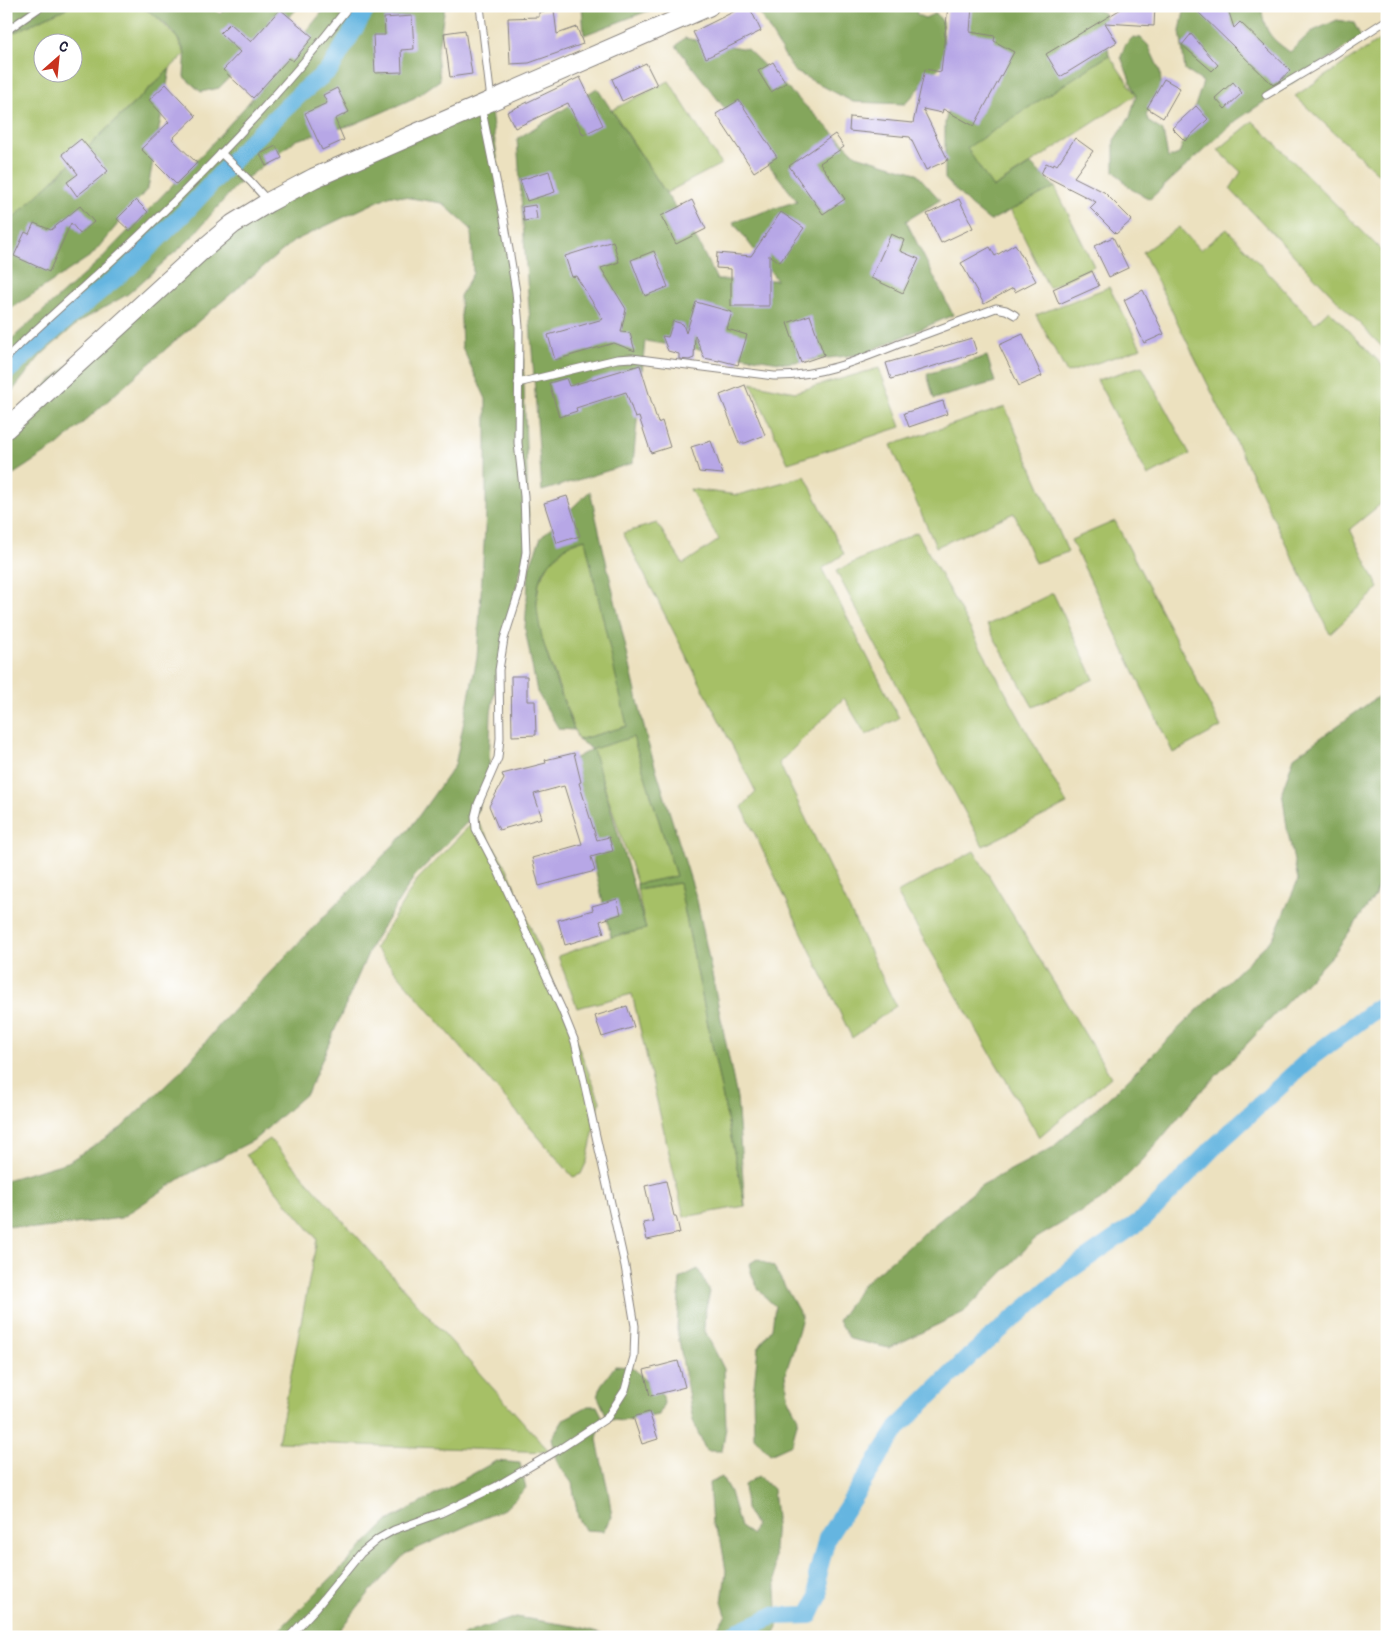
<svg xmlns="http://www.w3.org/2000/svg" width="1393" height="1643" viewBox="0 0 1393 1643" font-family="Pangolin,sans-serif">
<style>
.green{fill:#a6c066;stroke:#647150;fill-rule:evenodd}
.forest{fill:#84a65b;stroke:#53644b}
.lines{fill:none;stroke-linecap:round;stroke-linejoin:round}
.canal{stroke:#65b5e0;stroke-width:18}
.building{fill:#b7a7e6}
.lane-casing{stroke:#87827d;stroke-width:9}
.secondary-casing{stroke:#87827d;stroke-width:21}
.lane{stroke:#fff;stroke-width:7}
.secondary{stroke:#fff;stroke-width:19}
</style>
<rect width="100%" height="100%" fill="#fff"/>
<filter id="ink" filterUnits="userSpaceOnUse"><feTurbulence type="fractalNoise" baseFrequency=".02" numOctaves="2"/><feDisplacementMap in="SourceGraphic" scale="10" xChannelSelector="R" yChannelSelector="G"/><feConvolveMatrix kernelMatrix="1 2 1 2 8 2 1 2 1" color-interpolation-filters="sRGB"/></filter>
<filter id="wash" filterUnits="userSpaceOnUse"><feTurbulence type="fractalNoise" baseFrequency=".0096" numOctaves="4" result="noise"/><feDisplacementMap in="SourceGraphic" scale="20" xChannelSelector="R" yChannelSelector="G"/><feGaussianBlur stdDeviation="1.12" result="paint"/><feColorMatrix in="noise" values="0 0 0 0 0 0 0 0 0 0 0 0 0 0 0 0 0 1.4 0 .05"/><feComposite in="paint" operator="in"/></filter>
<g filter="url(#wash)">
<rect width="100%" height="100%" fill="#ece1bf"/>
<g class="green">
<path d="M71 6H140L154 14 177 38 185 54 6 225V36ZM42 42H72V72H42Z"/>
<polygon points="1387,35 1387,182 1295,96"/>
<polygon points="1109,55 1136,95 993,188 966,148"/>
<polygon points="669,81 721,164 666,193 612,110"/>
<polygon points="1253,121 1387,256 1387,352 1230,189 1241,172 1218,150"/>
<polygon points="1055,187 1094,266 1049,288 1010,209"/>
<polygon points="1179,227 1200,250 1227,229 1315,323 1329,310 1387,370 1387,499 1350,529 1379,588 1330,634 1143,252"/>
<polygon points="1109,287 1141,348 1067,373 1036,315"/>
<polygon points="1142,366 1190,454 1148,476 1097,380"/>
<polygon points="879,368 901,427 788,463 751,383 795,392"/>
<polygon points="1005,407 1068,552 1035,563 1014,513 936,547 891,445"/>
<polygon points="805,476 844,554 822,569 899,718 866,735 844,698 779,763 896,1006 852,1038 742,807 756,792 623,533 657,523 683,564 719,540 690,489 738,495"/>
<polygon points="1115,521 1221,727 1173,753 1071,540"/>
<polygon points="917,532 1067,804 983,846 836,571"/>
<polygon points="585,539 628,726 578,740 542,640 536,610 539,582 550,562 568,545"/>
<polygon points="1053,593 1094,679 1033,707 987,625"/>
<polygon points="633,736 676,876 637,884 592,749"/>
<polygon points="476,819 507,868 600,1101 587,1161 581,1174 573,1177 375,948 417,880"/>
<polygon points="974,851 1111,1077 1039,1137 897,893"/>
<polygon points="679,883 745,1206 684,1217 632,994 577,1008 558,956 611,937 646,929 637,890"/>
<polygon points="270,1139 550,1452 278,1442 317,1239 246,1155"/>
</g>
<g class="forest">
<polygon points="6,6 71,6 6,36"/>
<path d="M140 6H212L220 14 228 6H300L219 88 201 92 184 77C184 70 186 60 185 54 179 33 158 16 140 6Z"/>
<polygon points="327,6 445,6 437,55 440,80 414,98 383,112 352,125 296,140 234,188 190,239 128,294 79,322 41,355 6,399 6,344 99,261 207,149 244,108"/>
<polygon points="582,6 653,6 653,9 584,35"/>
<polygon points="755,6 916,6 917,15 925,18 936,13 942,21 945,61 905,104 853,102 794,71"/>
<polygon points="971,6 1089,6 1104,13 1109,55 967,148 993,188 1031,164 1055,187 990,221 970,205 945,179 945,123"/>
<path d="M1185 6H1261C1265 32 1269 37 1290 52L1311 32 1337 20 1354 23 1361 37 1237 120 1150 199 1131 189 1114 171V140L1130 117 1136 96 1121 57 1125 45 1133 37 1141 38 1148 45 1160 71 1162 94 1146 115 1149 122 1163 131 1168 158 1179 154 1203 82 1185 70 1180 31Z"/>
<polygon points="684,38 747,49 856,155 916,173 940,200 906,221 953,315 863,354 786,363 645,341 633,463 542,491 517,139 597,88 698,242 717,280 777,280 733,222 797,201 676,46"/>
<polygon points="170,69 148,188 92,255 6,312 6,225"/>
<polygon points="489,96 523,355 529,536 504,637 491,713 489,767 477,812 414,877 372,944 308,1092 254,1140 183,1177 121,1218 36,1229 6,1225 6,1180 68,1162 121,1128 183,1069 222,1022 410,828 455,765 477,658 486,512 486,399 462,347 460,296 473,273 471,229 442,203 391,195 294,241 176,340 58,445 6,479 6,421 198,249 305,172"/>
<polygon points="987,356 995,382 934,399 927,374"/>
<path d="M590 491 647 740 697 900 737 1098 745 1206 679 883 637 890V884L676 876 633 737 593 749 646 929 611 937 570 761 592 749 578 740 627 726 585 539C579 541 572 542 567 546 556 554 543 569 539 582 528 622 561 691 574 730L559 729 537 692 525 629 529 568 541 537Z"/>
<polygon points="1387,690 1387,859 1375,896 1335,952 1195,1098 1142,1161 1106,1197 1035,1239 964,1312 889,1348 850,1339 838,1321 863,1284 982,1185 1052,1148 1116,1091 1188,1019 1273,938 1298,880 1287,828 1282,791 1294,757"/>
<path d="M757 1259 774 1267 802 1317 793 1351 785 1374 789 1401 798 1418 792 1444 770 1454 754 1437 753 1394 758 1348 772 1328 775 1306C759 1292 754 1285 749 1264Z"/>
<polygon points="698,1269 710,1292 705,1312 704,1329 724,1369 726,1427 722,1451 706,1451 693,1421 677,1329 680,1278"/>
<polygon points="615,1366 632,1367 663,1396 664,1403 659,1415 621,1421 608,1419 598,1397 601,1385"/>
<polygon points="588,1406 597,1406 602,1416 597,1439 600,1455 608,1490 612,1517 603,1531 585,1530 578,1517 572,1483 558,1464 552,1438 564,1419"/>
<polygon points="496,1461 520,1463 526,1488 506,1508 405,1554 369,1593 334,1637 272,1637 388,1521"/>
<polygon points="758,1476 773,1489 776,1518 774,1549 778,1628 773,1637 720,1637 717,1628 726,1615 722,1602 726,1571 721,1541 712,1524 709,1483 722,1477 730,1492 740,1527 752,1535 755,1525 746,1509 744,1485"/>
<polygon points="516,1617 580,1627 614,1637 461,1637 467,1633"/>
</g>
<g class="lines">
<g class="canal">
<polyline points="6,372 78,309 128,268 186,211 248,144 300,94 330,69 368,6"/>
<polyline points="726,1637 773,1616 810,1615 819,1596 817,1576 827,1538 899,1426 970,1356 1070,1270 1145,1218 1213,1148 1314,1055 1387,1001"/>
</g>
</g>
<g id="blocks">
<g class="building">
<polygon points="745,6 749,6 761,31 706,58 693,32"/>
<polygon points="948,6 972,6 970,32 995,36 994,41 1014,52 974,126 943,109 942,113 923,109 948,160 926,170 910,137 849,131 850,117 913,123 925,69 941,72"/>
<polygon points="1126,6 1155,6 1154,26 1105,23 1117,42 1060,77 1046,54"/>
<polygon points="1216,6 1227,6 1234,28 1240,22 1290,70 1280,81 1273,85 1198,12"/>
<polygon points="280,9 313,37 293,61 289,58 253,98 223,70 240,52 220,33 230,23 251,42"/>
<polygon points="554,10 557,34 577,27 583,44 529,63 510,64 508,18 539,17 539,12"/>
<polygon points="412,16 414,49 401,50 402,72 375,73 373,35 385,35 384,18"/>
<polygon points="465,30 472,74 450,77 444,33"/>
<polygon points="1191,34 1218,65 1212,71 1182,45"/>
<polygon points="773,62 786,83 771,92 758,71"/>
<polygon points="646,63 657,85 622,101 612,79"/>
<polygon points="580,77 603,125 583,135 568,103 515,128 507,112"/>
<polygon points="1164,79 1180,88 1163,118 1147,108"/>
<polygon points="1233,82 1242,93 1225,109 1215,98"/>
<polygon points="166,84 196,116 172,139 197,163 176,184 141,149 169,122 149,100"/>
<polygon points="337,88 349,112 335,119 344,140 322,150 305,113 327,103 323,95"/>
<polygon points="739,100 777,157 754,172 716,114"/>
<polygon points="1196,106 1208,119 1185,141 1172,128"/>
<polygon points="835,134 844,147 820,163 845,199 823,214 789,166"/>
<polygon points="1075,138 1093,151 1074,177 1104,192 1132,220 1116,234 1090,208 1096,202 1041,174 1046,163 1053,166 1054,163 1057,165"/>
<polygon points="81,139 108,171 77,196 67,182 78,174 62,154"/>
<polygon points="276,146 282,158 266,166 260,154"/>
<polygon points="549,171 555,192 527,201 520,180"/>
<polygon points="959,199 973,228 941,243 927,214"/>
<polygon points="136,200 148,212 130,231 117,219"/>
<polygon points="692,200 706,229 676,244 661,216"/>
<polygon points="535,205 537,219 524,221 522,207"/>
<polygon points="80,206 94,222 80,234 71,223 49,272 14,256 25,232 29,234 34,223 51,230"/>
<polygon points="781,212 804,228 780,262 769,255 769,306 731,306 731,269 716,268 717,253 751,256"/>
<polygon points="891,234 904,240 900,251 919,259 903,293 871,278"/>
<polygon points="1113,237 1128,268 1109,277 1094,246"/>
<polygon points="613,241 619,262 601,268 626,309 621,332 630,333 635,351 614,343 555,360 548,335 603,319 576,276 572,277 565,256"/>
<polygon points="1015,244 1036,281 1015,292 1013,288 984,304 961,263 990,247 995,256"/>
<polygon points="654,251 668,287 645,296 631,260"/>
<polygon points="1092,271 1099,286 1059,304 1053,289"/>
<polygon points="1143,290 1164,334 1144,343 1124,300"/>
<polygon points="696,302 732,312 727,329 747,335 738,365 719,360 719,361 704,358 695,335 694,358 689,360 679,359 679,354 668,351 662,336 668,337 673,321 683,324 686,333"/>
<polygon points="810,315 824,355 801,363 787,323"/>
<polygon points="1023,334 1042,376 1019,386 999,345"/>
<polygon points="972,338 977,353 891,379 886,363"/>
<polygon points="640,365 658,423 662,421 670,447 651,453 639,417 635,418 626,392 576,408 577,411 559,417 549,383 566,378 569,386"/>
<polygon points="745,385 765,435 745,443 739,443 720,395"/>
<polygon points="943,401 947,414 909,427 904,413"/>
<polygon points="711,441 723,474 699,472 691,447"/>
<polygon points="567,496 580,536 557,543 544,503"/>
<polygon points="511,676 527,676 527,701 535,701 536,735 512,736"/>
<polygon points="574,753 581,782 579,783 597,840 609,837 613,851 591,857 595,871 539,886 532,858 582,844 564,786 534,794 542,818 499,830 489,806 504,779 502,774 546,763 545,760"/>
<polygon points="617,899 621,914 600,921 604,933 565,945 558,920 593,910 592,906"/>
<polygon points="627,1006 634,1027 602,1037 595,1016"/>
<polygon points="666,1181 674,1216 676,1216 680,1233 647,1240 643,1223 653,1221 645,1186"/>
<polygon points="678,1361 685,1387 650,1396 644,1370"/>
<polygon points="649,1412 658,1439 642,1444 633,1417"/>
</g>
</g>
</g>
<g filter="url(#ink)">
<use href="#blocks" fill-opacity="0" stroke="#87827d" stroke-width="1"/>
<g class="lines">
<defs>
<g id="lane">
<polyline points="480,6 491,100"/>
<polyline points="6,31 42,6"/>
<polyline points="1266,95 1330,57 1387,20"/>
<polyline points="221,153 251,182 268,201"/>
<path d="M6 358C53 312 104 270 151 224 221 156 289 84 349 6"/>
<path d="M518 383 617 359 632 358 774 376C818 377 859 360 899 344 932 332 964 320 996 308L1006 310 1015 315"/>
<polyline points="289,1637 317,1607 361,1553 378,1539 394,1530 441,1513 495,1487 558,1450 607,1418 625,1390 634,1357 635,1326 625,1266 575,1042 562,1010 499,873 476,829 475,816 478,804 498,758 500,738 499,670 504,639 520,589 526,552 524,496 518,443 519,327 516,292 504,219 481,106"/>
</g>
<polyline id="secondary" points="6,429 201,251 233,224 269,202 314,178 709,6"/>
</defs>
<use href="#lane" class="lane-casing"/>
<use href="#secondary" class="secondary-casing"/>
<use href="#lane" class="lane"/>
<use href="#secondary" class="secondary"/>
</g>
</g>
<rect width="1393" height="1643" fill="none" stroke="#fff" stroke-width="25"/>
<g transform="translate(58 58) rotate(27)"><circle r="24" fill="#ffffff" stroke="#a7a7b1"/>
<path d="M0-4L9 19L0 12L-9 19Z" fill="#c8321e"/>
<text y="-8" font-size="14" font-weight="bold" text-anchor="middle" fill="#22223b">С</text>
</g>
</svg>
